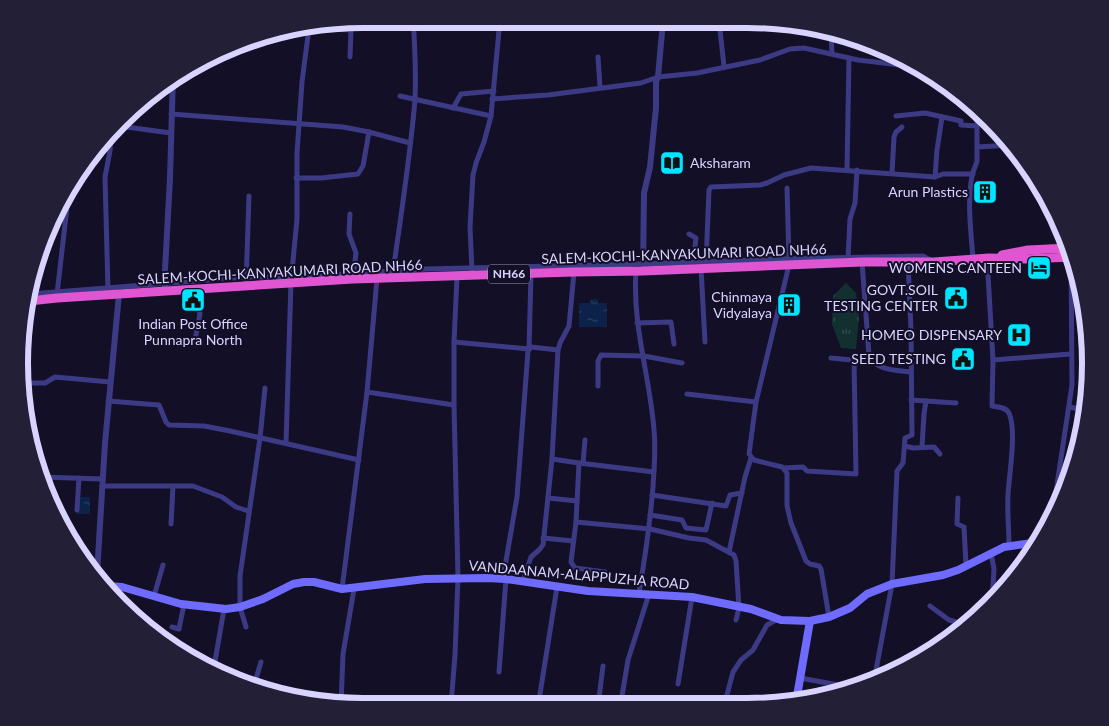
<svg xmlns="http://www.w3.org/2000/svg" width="1109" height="726" viewBox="0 0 1109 726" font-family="Lato,sans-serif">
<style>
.grass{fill:url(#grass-tufts)}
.water{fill:url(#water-ripples)}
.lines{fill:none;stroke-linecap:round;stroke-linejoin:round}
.minor{stroke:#3d3a85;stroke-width:5}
.tertiary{stroke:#3d3a85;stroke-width:6}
.secondary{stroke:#6f6bff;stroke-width:8}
.trunk{stroke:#e055d1;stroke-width:9}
.labels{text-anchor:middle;stroke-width:4;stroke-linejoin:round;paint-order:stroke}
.shield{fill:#130f26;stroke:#9e99be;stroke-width:1}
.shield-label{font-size:12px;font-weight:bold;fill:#d9d4ff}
.poi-label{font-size:14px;fill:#d9d4ff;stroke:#130f26;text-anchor:end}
.street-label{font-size:14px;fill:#d9d4ff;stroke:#130f26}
.rim{fill:none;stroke:#d9d4ff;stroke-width:6}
</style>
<defs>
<pattern id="grass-tufts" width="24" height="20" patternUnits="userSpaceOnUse" patternTransform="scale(1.25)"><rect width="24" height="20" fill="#12302f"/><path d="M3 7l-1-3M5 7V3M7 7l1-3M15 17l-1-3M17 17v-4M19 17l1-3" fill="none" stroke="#344d4e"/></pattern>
<pattern id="water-ripples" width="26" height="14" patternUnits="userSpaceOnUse" patternTransform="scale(1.25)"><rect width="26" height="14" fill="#0c2248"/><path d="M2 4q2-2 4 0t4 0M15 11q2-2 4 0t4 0" fill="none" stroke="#2f4163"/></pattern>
</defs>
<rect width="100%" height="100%" fill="#130f26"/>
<polygon class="grass" points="846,283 856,293 859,317 856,349 841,348 832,324 833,296"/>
<g class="water">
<polygon points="591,299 598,299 598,303 607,303 607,327 579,327 579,303 590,303"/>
<rect x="77" y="497" width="13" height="17"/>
</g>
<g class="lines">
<g class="minor">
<polyline points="719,21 724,66"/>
<polyline points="831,34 832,54"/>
<polyline points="598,57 600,87"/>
<polyline points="944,85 948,94 959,95"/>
<polyline points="400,96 491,116"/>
<polyline points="492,99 548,95 641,83 658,77 697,73 760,60 790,49 804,48 858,60 917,67"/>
<polyline points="453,108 461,94 494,91"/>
<polyline points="171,114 343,127 369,132 410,143"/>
<polyline points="896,116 925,113 961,121 961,125 977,126"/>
<polyline points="119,126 171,133"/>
<polyline points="977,147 1011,145"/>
<polyline points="847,170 849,58"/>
<polyline points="892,173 894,137 896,132 902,127"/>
<polyline points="935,177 937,150 942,117"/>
<polyline points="296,178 321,178 358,174 363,166 369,132"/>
<polyline points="787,188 789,259"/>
<polyline points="350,214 349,234 356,253 353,277"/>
<polyline points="689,234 696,238 695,246"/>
<polyline points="848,258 850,219 855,203 857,170"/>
<path d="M987 258 993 360 992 406C998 407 1006 407 1009 413 1017 431 1009 475 1008 495 1007 512 1009 529 1009 546"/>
<path d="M973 259C971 232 967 202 972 176 973 170 976 166 977 161V108"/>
<path d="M862 262 869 355C876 371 895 370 911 372"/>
<polyline points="706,263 709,190 711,187 760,185 767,183 784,175 811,168 935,177 943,174 973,174"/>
<polyline points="789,265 756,402 749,454 754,460 782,467 787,473 787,506 791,523 806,561 810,564 819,566 821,569 829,617"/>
<polyline points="701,268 705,342"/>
<polyline points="472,271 470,227 473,175 476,163 484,142 491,116 500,20"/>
<path d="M636 271C632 325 650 377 654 430 656 449 654 469 653 487 650 523 645 558 639 593"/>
<path d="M393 272C401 215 410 158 415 100 416 73 415 46 413 19"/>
<polyline points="246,285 249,196"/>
<polyline points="108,290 105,177 110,151 111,134"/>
<polyline points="30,294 246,277 292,277 426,269 643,264 774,259 923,256 930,260"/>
<polyline points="57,294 69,190"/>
<polyline points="637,323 671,322 674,344"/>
<polyline points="195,340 200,314 198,304 200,289"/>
<polyline points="454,342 529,349 531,273"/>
<polyline points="21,351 21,334"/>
<polyline points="831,358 872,362"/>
<polyline points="993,360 1071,354"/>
<polyline points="24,383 45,383 55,377 110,382"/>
<polyline points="598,386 598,361 601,355 644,356 682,363"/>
<polyline points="367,392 454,405"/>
<polyline points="687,394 756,402"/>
<polyline points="911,400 956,403"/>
<polyline points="108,401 159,405 166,422 169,425 204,426 230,431 359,460"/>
<polyline points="1070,407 1087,411"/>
<polyline points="286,443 291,282 297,219 297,153 302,82 309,28 351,30 350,57"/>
<polyline points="905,446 913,448 934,447 940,454"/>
<polyline points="922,447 924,414 926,401"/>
<polyline points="552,459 579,463 576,522 650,529 689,538 706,540 734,555 736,561 739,608 736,620"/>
<polyline points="579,463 654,472"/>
<polyline points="583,463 585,440"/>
<polyline points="784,468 803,467 807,471 856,474 854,360"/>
<polyline points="41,477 102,479"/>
<polyline points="102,486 193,486 222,497 236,507 248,511"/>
<polyline points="652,495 726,506 730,495 742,493"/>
<polyline points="548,498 577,501"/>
<polyline points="958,498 957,524 964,527 966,565"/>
<polyline points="77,510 79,478"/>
<polyline points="650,515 682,520 686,528 706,530 712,503"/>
<polyline points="1052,518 1072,385 1071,257"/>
<polyline points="576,522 571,562 575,568 605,572"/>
<polyline points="171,524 173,486"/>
<polyline points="543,538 573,541"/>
<polyline points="729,552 745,477 751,458"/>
<polyline points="991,553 994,569 992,602"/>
<polyline points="503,578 517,497 528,351 531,347 558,350"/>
<polyline points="523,581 531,557 539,550 543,545 552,459 558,350 560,343 569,326 574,272"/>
<polyline points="342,589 367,392 377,279"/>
<polyline points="154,596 163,565"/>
<polyline points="930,606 949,620 968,625"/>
<polyline points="172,627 179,629 184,604"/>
<polyline points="246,627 240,607 240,576 260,438 265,388"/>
<polyline points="499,672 506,579"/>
<polyline points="213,673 224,609"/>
<polyline points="800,678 855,688"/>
<polyline points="874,681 892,584 897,471 903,463 905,438 912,435 911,330 908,262"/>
<polyline points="678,684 692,597"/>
<polyline points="254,685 261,662"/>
<polyline points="540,694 557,587"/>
<polyline points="312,703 327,704"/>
<polyline points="341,704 343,654 354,589"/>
<polyline points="451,705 455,655 458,577 454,405 454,342 457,277"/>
<polyline points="598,706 603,666"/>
<polyline points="618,706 620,704 622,696 628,660 649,594"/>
<polyline points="724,706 733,672 741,660 753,650 767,625 778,619"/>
</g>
<g class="tertiary">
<polyline points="643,271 644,193 650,167 656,108 656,82 658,77 663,21"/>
<polyline points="165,291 165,270 170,178 173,76"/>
<polyline points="97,574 105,443 119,294"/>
</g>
<g class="secondary">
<polyline points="106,586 122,587 181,604 226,609 240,607 263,599 293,584 304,582 314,582 342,589 425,579 487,578 506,579 588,591 692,597 751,609 781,620 810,621 829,617 850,608 867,594 892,584 943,575 958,570 1004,547 1039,542"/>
<polyline points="796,702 810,621"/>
</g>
<g class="trunk">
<polyline points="1002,255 1028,250 1069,248"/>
<polyline points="29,301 57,298 353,279 574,272 643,271 862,262 934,262 989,258 1025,259 1072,257"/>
</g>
</g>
<defs>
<symbol id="library-square" viewBox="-11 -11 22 22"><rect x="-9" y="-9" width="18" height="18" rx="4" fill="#00e5ff" stroke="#130f26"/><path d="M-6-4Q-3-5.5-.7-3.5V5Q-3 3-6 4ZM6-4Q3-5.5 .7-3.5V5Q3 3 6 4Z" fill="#111"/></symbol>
<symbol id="building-square" viewBox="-11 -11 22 22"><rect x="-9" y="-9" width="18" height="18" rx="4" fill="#00e5ff" stroke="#130f26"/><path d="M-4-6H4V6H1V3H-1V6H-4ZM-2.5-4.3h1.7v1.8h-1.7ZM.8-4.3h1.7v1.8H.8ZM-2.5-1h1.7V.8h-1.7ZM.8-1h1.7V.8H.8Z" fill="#111"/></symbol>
<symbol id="hotel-square" viewBox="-11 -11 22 22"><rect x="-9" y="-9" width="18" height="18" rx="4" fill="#00e5ff" stroke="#130f26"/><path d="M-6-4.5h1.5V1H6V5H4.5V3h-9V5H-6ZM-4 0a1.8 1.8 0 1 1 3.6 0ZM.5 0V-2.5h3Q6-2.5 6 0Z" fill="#111"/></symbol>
<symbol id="civic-square" viewBox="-11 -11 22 22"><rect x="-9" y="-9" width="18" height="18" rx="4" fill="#00e5ff" stroke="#130f26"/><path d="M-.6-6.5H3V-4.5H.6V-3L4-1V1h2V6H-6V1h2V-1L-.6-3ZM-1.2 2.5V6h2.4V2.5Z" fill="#111"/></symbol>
<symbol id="hospital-square" viewBox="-11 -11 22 22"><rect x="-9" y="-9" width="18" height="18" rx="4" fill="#00e5ff" stroke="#130f26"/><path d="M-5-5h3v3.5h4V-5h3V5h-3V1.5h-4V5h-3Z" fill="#111"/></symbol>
</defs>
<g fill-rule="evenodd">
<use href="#library-square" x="658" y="149" width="28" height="28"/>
<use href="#building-square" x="971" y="178" width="28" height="28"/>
<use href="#hotel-square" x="1025" y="254" width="28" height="28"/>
<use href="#civic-square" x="942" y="284" width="28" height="28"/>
<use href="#civic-square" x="179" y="286" width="28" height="28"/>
<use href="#building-square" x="775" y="291" width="28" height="28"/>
<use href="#hospital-square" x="1005" y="321" width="28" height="28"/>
<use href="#civic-square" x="949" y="345" width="28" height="28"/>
</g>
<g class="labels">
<rect class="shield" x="488" y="264.5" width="42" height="19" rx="4"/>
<g class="shield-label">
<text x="509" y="278">NH66</text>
</g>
<g class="poi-label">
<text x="690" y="168" text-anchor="start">Aksharam</text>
<text x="968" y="197">Arun Plastics</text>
<text x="1022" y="273">WOMENS CANTEEN</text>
<text x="938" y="295">GOVT.SOIL<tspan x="938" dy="16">TESTING CENTER</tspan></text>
<text x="772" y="302">Chinmaya<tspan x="772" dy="16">Vidyalaya</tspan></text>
<text x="193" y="329" text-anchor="middle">Indian Post Office<tspan x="193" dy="16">Punnapra North</tspan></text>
<text x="1002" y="340">HOMEO DISPENSARY</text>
<text x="946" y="364">SEED TESTING</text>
</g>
<g class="street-label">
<text transform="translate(684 254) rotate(-2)" y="5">SALEM-KOCHI-KANYAKUMARI ROAD NH66</text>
<text transform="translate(280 272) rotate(-3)" y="5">SALEM-KOCHI-KANYAKUMARI ROAD NH66</text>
<text transform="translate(579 575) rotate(5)" y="5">VANDAANAM-ALAPPUZHA ROAD</text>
</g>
</g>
<path d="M0 0H1109V726H0ZM363 28H747A335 335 0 0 1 1082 363V363A335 335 0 0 1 747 698H363A335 335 0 0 1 28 363V363A335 335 0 0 1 363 28Z" fill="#231f37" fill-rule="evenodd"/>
<path class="rim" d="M363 28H747A335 335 0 0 1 1082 363V363A335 335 0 0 1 747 698H363A335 335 0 0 1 28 363V363A335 335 0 0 1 363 28Z"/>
</svg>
